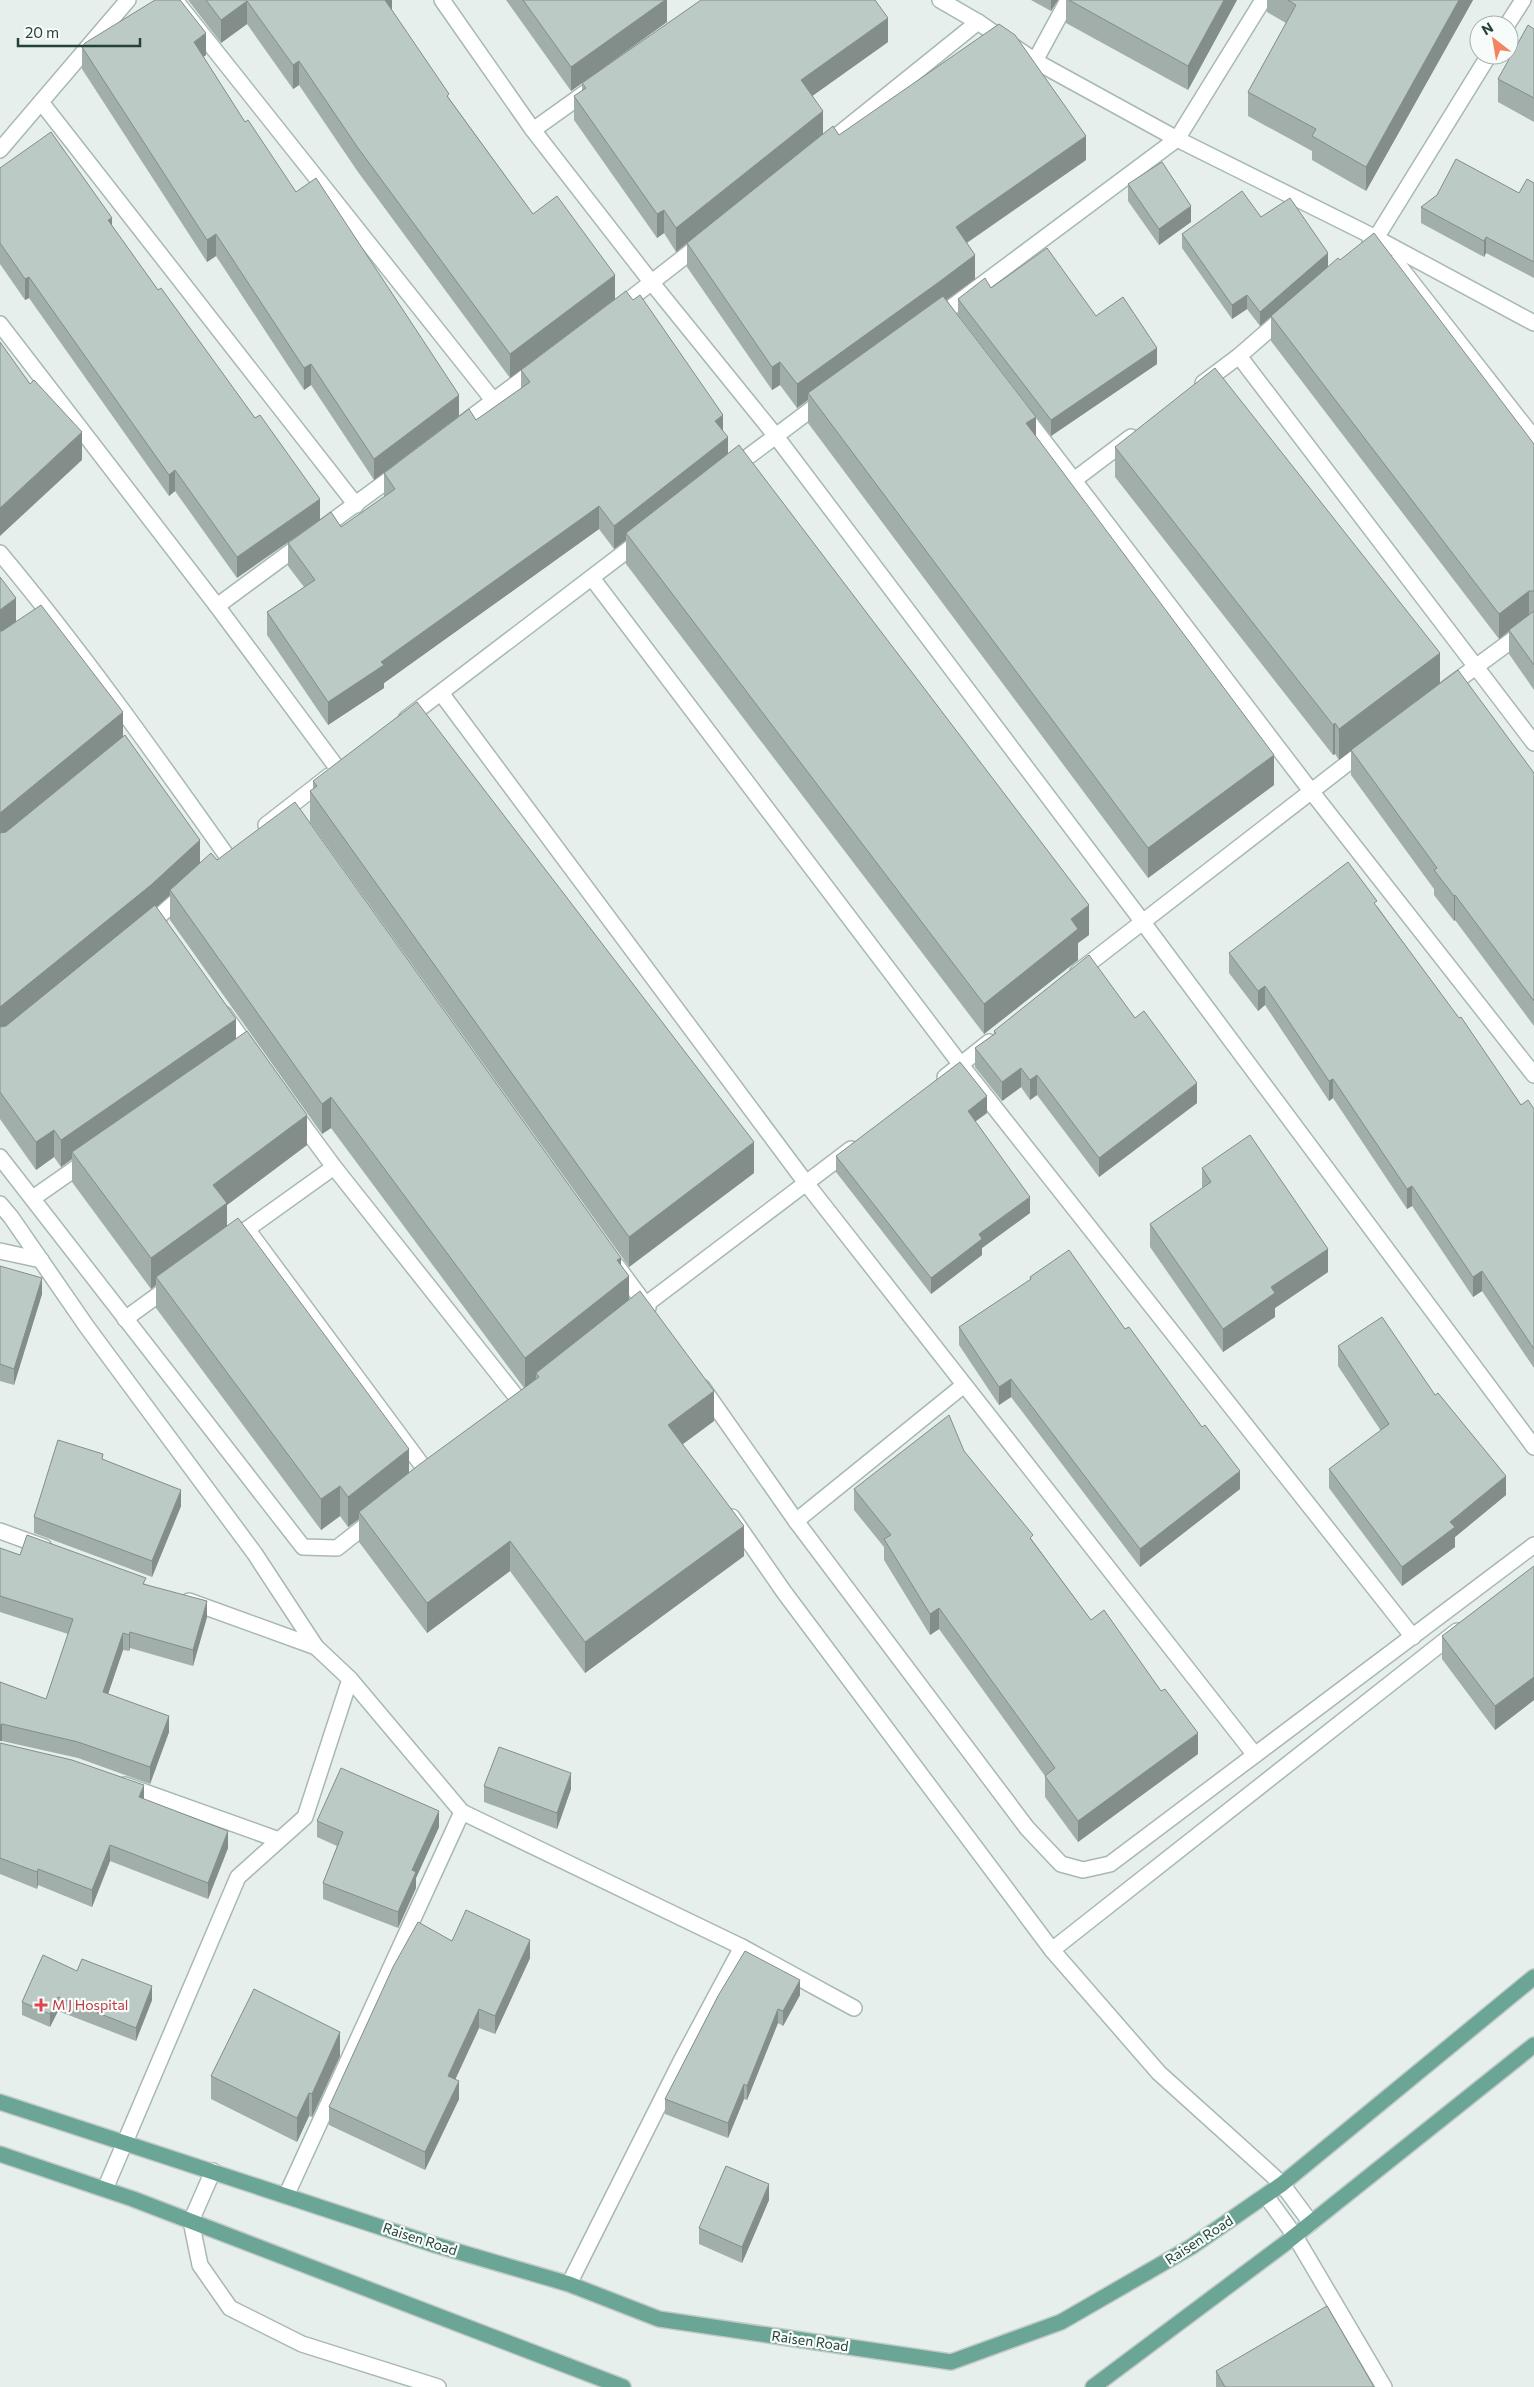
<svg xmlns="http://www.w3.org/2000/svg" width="1534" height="2387" viewBox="0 0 1534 2387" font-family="Commissioner,sans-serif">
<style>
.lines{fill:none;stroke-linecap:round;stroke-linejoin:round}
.service-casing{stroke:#a8b8b2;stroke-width:18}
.minor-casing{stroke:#a8b8b2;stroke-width:18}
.primary-casing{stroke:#c2cac8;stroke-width:18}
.service{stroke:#fff;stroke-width:15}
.minor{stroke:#fff;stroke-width:15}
.primary{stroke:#6aa596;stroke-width:15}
.wall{fill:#a1aea9;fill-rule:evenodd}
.shaded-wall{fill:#838d89}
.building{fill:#bbcac4;stroke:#838d89}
.health-dot{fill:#e0444e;stroke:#f7fbf9;stroke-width:2}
.labels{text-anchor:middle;stroke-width:4.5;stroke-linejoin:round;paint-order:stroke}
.health-label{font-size:14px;fill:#be3a42;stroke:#f7fbf9;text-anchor:start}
.street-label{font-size:14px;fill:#24423a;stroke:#f7fbf9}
</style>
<rect width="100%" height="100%" fill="#e6efeb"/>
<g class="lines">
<defs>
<g id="service">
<polyline points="732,1517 784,1592 1052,1950 1159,2073 1282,2184 1311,2223"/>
<polyline points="1052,1950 1457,1631"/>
</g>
<g id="minor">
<polyline points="175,0 493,400"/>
<polyline points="442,0 533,130 652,283 775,435 1142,921 1534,1447"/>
<polyline points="940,0 978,22 1035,61 1177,139 1376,238 1534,323"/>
<polyline points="1507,25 1523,0"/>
<polyline points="1035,61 1068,0"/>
<polyline points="41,102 356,505"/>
<polyline points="533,130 589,90"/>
<polyline points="824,146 978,22"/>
<polyline points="0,150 128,0"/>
<polyline points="1370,243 1376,238 1489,55"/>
<polyline points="1396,262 1534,438"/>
<polyline points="616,310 702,243"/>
<polyline points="937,318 1177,139 1263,0"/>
<polyline points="0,324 217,606 338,769"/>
<polyline points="1239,356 1534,743"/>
<polyline points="1203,383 1239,356 1286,315"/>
<polyline points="1024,415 1311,791 1534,1075"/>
<polyline points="457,428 537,368"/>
<polyline points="733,468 825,399"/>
<polyline points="1074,480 1131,437"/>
<path d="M0 553C81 650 154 753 227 856"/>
<polyline points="592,578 961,1065 1413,1637"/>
<polyline points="217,606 399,472"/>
<polyline points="1447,688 1534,624"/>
<polyline points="441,693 806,1183 1255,1755"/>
<polyline points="406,719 642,539"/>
<polyline points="266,825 329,776"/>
<polyline points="147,927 184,894"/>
<polyline points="1078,972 1366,749"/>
<polyline points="224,1014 251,1052"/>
<polyline points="945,1077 989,1042"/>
<polyline points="295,1114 334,1167 522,1404"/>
<polyline points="0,1157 303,1547 337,1548 375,1518"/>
<polyline points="33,1198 89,1159"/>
<polyline points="0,1204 11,1217 87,1327 255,1554 316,1647"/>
<polyline points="247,1229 430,1476"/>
<polyline points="239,1235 334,1167"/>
<polyline points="0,1251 41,1260"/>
<polyline points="617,1266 648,1308"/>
<polyline points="632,1315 851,1149"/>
<polyline points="125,1319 173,1284"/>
<polyline points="702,1387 796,1521 1027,1828 1061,1864 1083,1870 1110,1864 1534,1545"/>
<polyline points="796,1521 964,1385"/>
<polyline points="0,1531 44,1547"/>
<polyline points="350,1679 462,1812"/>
<polyline points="125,1785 279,1840"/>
<polyline points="213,2171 191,2221 200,2265 230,2308 302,2344 438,2387"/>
<polyline points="105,2189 238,1877 305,1817 350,1679 316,1647 189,1601"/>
<polyline points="286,2196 462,1812 742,1947 854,2008"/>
<polyline points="1266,2196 1295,2236 1384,2387"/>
<polyline points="569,2284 681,2061 742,1947"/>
</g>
<g id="primary">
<polyline points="0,2102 432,2244 569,2284 659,2319 951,2362 1061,2322 1191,2247 1282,2184 1534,1977"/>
<polyline points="0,2154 133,2199 623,2387"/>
<polyline points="1093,2387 1287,2242 1534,2045"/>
</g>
</defs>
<use href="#service" class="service-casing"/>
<use href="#minor" class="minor-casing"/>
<use href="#primary" class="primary-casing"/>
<use href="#service" class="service"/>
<use href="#minor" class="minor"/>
<use href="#primary" class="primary"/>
</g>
<g class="wall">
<polygon points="188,0 392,0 392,10 449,98 533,214 615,299 510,378 358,172 299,85 293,89 247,24 221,43"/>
<polygon points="506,0 667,0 667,22 603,68 888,42 812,96 823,134 676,252 664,233 657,238 574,120 574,96 582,91 582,83 571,91"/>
<polygon points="1031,0 1058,0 1051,11"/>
<polygon points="1066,0 1237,0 1188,90 1066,23"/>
<polygon points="1267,0 1473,0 1366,191 1312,160 1312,151 1248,116 1248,92 1286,23 1267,12"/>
<polygon points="1534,29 1534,122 1498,102 1498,79"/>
<polygon points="82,47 206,55 203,57 245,122 459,416 374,480 311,385 304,390 216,256 207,262 82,69"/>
<polygon points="839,135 1086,160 967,243 975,279 947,300 1036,437 1274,785 1148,878 808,423 808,400 797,408 780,385 772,390 687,267 687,243"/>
<polygon points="0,168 112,226 158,290 255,418 237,578 175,491 169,496 29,298 25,300 0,264"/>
<polygon points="1534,183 1534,278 1486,253 1484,257 1421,223 1421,207 1519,193"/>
<polygon points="1128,184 1191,222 1159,245 1128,201"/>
<polygon points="1261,217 1328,267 1340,260 1534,444 1534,690 1509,654 1509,631 1499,639 1271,341 1271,316 1260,326 1247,309 1232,319 1182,248 1182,234"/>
<polygon points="991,288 1096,316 1157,364 1051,436 958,315 958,299"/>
<polygon points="521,370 723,432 728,454 1089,935 1078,943 1078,960 984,1034 626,564 626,540 614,549 599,529 384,683 384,688 328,725 267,635 267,612 304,587 288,566 288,543 341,527 384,497 384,473 476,420 521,388"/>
<polygon points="1115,447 1440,684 1534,773 1534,1026 1455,920 1454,921 1434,895 1434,889 1351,775 1351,751 1339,760 1335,754 1333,755 1115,477"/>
<path d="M0 577 16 622 123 736 200 862 217 860 621 1265 629 1299 714 1421 683 1444 744 1556 585 1673 510 1571 427 1633 359 1542V1519L348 1527 340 1516 321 1530 156 1308V1285L151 1289 72 1182V1159L61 1167 54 1157 36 1170 0 1119ZM170 895V920L322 1134 331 1128 524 1388 409 1473 227 1226V1205L307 1145 236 1039 156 907Z"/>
<polygon points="313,781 754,1173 629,1267 310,822 310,791 313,789"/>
<polygon points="1377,906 1521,1105 1534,1109 1534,1368 1482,1291 1473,1297 1412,1206 1407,1209 1333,1098 1329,1101 1265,1005 1258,1011 1229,973 1229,953"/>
<polygon points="994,1031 1197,1103 1099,1177 1037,1095 1030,1100 1021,1087 1002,1101 975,1067 975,1048 994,1034"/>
<polygon points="987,1113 975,1121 1030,1213 982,1248 982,1255 931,1294 836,1172 836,1156"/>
<polygon points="1202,1168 1328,1272 1275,1308 1275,1317 1223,1352 1150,1247 1150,1224 1202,1188"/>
<polygon points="0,1266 42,1294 14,1385 0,1381"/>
<polygon points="1030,1277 1125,1329 1240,1489 1140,1567 1011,1397 999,1405 959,1345 959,1327 1030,1280"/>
<polygon points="1338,1346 1435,1395 1506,1495 1455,1537 1455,1547 1402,1586 1329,1488 1329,1469 1381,1431 1338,1366"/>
<polygon points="964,1451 1033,1541 1091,1620 1198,1754 1078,1842 1045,1797 1045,1776 939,1629 930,1635 884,1560 884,1547 854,1510 854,1489"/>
<polygon points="103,1459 181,1506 152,1577 34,1533 34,1517"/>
<polygon points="0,1548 20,1555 146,1584 207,1617 193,1666 130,1648 129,1651 123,1650 108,1694 169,1732 150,1784 78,1758 2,1741 0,1741 0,1682 46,1699 68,1634 0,1612"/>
<polygon points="1534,1566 1534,1700 1495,1730 1442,1659 1442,1636"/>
<polygon points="0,1743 144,1799 228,1848 208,1899 110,1861 92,1907 38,1885 37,1889 0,1874"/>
<polygon points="484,1786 571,1789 557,1829 484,1802"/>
<polygon points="317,1821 439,1827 416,1878 416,1888 398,1928 323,1899 323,1883 337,1846 317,1837"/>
<polygon points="452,1941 530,1958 495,2034 479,2028 455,2080 459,2099 425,2170 329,2125 329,2107"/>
<polygon points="77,1971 152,2000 136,2041 58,2011 50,2027 22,2015 22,2002"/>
<polygon points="800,1995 783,2026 778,2023 747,2100 744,2099 728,2138 665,2114 665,2099 718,1996"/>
<polygon points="340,2056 312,2117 309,2116 297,2142 211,2099 211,2076"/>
<polygon points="769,2200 742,2263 699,2244 699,2228"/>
<polygon points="1216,2371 1374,2387 1216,2387"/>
</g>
<g class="shaded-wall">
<polygon points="384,0 392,0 392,18"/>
<polygon points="665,0 667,0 667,22 571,91 571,67"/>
<polygon points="1051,0 1058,0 1051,11"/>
<polygon points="1224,0 1237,0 1188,90 1188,66"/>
<polygon points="1459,0 1473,0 1366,191 1366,167"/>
<polygon points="247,1 247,24 221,43 221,20"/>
<polygon points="888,18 888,42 801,104 801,80"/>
<polygon points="206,33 206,55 194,64 194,42"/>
<polygon points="299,61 299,85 293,89 293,65"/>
<polygon points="823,111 823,134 676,252 676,228"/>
<polygon points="1086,136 1086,160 956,250 956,227"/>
<polygon points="1191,206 1191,222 1159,245 1159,229"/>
<polygon points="664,210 664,233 657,238 657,214"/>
<polygon points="112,218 112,239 108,220"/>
<polygon points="216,234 216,256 207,262 207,240"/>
<polygon points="1486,237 1486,253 1484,257 1484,241"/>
<polygon points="1328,253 1328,267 1260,326 1260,312"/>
<polygon points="975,255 975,279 939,305 808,393 808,400 797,408 797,384"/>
<polygon points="615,275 615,299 510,378 510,354"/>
<polygon points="29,277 29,298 25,300 25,279"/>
<polygon points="1247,295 1247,309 1232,319 1232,305"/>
<polygon points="1157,348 1157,364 1051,436 1051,420"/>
<polygon points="780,362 780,385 772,390 772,367"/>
<polygon points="311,364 311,385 304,390 304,368"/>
<polygon points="459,395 459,416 374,480 374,459"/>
<polygon points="723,415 723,438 715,421"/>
<polygon points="1036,417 1036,447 1026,423"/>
<polygon points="82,432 82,460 0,536 0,508"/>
<polygon points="728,437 728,460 626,533 626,540 614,549 614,526"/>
<polygon points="175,470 175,491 169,496 169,475"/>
<polygon points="320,499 320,520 237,578 237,557"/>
<polygon points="599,506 599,529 384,683 384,688 328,725 328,702 381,662"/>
<polygon points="1529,591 1529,616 1509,630 1509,631 1499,639 1499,614"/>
<polygon points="16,598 16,625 0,637 0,610"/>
<polygon points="1440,653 1440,684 1351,750 1351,751 1339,760 1339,729"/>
<polygon points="123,712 123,739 0,840 0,813"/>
<polygon points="1335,723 1335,754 1333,755 1333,725"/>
<polygon points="1274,755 1274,785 1148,878 1148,848"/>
<polygon points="200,840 200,868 170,890 170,895 151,912 0,1034 0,1007"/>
<polygon points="1455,895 1455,920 1454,921 1454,896"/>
<polygon points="1089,905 1089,935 1078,943 1078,960 984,1034 984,1004 1071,919"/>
<polygon points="1265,986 1265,1005 1258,1011 1258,991"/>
<polygon points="236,1019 236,1046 72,1152 72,1159 61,1167 61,1140"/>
<polygon points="1021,1068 1021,1087 1002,1101 1002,1082"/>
<polygon points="1037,1075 1037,1095 1030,1100 1030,1080"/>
<polygon points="1333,1079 1333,1098 1329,1101 1329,1081"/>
<polygon points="1197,1083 1197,1103 1099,1177 1099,1158"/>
<polygon points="987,1096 987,1113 968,1127 968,1111"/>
<polygon points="331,1097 331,1128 322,1134 322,1104"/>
<polygon points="307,1115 307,1145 227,1205 227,1233 156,1277 156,1285 151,1289 151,1258 213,1185"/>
<polygon points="54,1130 54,1157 36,1170 36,1142"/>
<polygon points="754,1142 754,1173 629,1267 629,1237"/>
<polygon points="1412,1186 1412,1206 1407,1209 1407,1189"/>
<polygon points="1030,1197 1030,1213 982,1248 982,1255 931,1294 931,1278 979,1234"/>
<polygon points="1328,1249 1328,1272 1275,1308 1275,1317 1223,1352 1223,1329 1271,1287"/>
<polygon points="621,1258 621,1282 629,1276 629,1306 536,1373 536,1379 525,1388 525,1358 617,1260"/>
<polygon points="1482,1271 1482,1291 1473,1297 1473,1277"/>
<polygon points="42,1278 42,1294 14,1385 14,1369"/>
<polygon points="1011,1379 1011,1397 999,1405 999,1387"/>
<polygon points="714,1391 714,1421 668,1455 668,1425"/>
<polygon points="409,1449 409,1480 359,1512 359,1519 348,1527 348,1497"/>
<polygon points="1240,1471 1240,1489 1140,1567 1140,1549"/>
<polygon points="1506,1476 1506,1495 1455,1537 1455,1547 1402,1586 1402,1567 1450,1522"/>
<polygon points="340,1486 340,1516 321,1530 321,1499"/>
<polygon points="181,1490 181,1506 152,1577 152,1561"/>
<polygon points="744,1526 744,1556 585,1673 585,1642"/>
<polygon points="510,1541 510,1571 427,1633 427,1603"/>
<polygon points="207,1601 207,1617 193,1666 193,1650"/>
<polygon points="939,1608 939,1629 930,1635 930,1614"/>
<polygon points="130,1632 130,1648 129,1651 129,1635"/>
<polygon points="123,1633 123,1650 103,1709 103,1692"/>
<polygon points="1534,1677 1534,1700 1495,1730 1495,1706"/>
<polygon points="169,1716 169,1732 150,1784 150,1767"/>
<polygon points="2,1724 2,1741 0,1741 0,1725"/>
<polygon points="1198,1733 1198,1754 1078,1842 1078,1821"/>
<polygon points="571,1773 571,1789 557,1829 557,1813"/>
<polygon points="144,1785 144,1802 139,1797"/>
<polygon points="439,1811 439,1827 416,1878 416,1888 398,1928 398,1912 412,1870"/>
<polygon points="228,1831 228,1848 208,1899 208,1883"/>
<polygon points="110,1845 110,1861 92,1907 92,1890"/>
<polygon points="38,1869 38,1885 37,1889 37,1872"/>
<polygon points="530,1940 530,1958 495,2034 495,2016"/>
<polygon points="800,1980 800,1995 783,2026 783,2011"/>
<polygon points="152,1986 152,2000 136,2041 136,2028"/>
<polygon points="58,1997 58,2011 50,2027 50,2014"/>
<polygon points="479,2009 479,2028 448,2095 448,2076"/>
<polygon points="778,2009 778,2023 747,2100 747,2086"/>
<polygon points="340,2032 340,2056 312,2117 312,2094"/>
<polygon points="459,2081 459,2099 425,2170 425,2152"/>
<polygon points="744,2084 744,2099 728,2138 728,2123"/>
<polygon points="309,2093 309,2116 297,2142 297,2118"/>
<polygon points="769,2184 769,2200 742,2263 742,2247"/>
</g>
<g class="building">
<polygon points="155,0 180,0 206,33 194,42 245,122 248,120 296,192 316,178 459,395 374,459 311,364 304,368 216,234 207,240 82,47 85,43"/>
<polygon points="206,0 385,0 449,94 447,96 533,214 557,196 615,275 510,354 358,148 299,61 293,65 247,1 221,20"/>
<polygon points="523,0 665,0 571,67"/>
<polygon points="701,0 875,0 888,18 801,80 823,111 676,228 664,210 657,214 574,96 586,88 582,83"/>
<polygon points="1069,0 1224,0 1188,66"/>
<polygon points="1288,0 1459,0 1366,167 1312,136 1316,129 1248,92 1296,5"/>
<polygon points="999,24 1015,35 1086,136 956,227 975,255 939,282 797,384 780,362 772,367 687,243 833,126 839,135"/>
<polygon points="1528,25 1534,29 1534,98 1498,79"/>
<polygon points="51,132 112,218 108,220 158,290 161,288 255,418 260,415 320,499 237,557 175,470 169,475 29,277 25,279 0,243 0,168"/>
<polygon points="1456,159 1519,193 1527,179 1534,183 1534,262 1486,237 1484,241 1421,207 1437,195"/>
<polygon points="1162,162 1191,206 1159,229 1128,184"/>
<polygon points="1242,191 1261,217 1290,198 1328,253 1260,312 1247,295 1232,305 1182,234"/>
<polygon points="1374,233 1534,444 1534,591 1529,591 1499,614 1271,316 1338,258 1340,260"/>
<polygon points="1047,248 1096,316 1123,297 1157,348 1051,420 958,299 985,278 991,288"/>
<polygon points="626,291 633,300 640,295 723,415 715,421 728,437 614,526 599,506 381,662 384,665 328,702 267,612 315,580 288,543 331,512 341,527 395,489 384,473 469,409 476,420 530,382 521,370"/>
<polygon points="943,296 1036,417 1026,423 1274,755 1148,848 808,393"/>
<polygon points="0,342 30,384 34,380 82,432 0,508"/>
<polygon points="1215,368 1440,653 1339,729 1335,723 1333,725 1115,447"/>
<polygon points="739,445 1089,905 1071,919 1078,929 984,1004 626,533"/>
<polygon points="0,577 16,598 0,610"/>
<polygon points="41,605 123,712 0,813 0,631 2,631"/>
<polygon points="1534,611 1534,665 1509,630"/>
<polygon points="1458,670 1534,773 1534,1001 1455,895 1454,896 1434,870 1437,868 1351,750"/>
<polygon points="417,702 754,1142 629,1237 310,791 317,786 313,781"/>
<polygon points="125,735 200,840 151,885 0,1007 0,833 6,832"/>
<polygon points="295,802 621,1258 617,1260 629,1276 525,1358 331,1097 322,1104 170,890 211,853 217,860"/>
<polygon points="1348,862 1377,901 1374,903 1459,1018 1461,1017 1521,1105 1528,1100 1534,1109 1534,1349 1482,1271 1473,1277 1412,1186 1407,1189 1333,1079 1329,1081 1265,986 1258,991 1229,953"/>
<polygon points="155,905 236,1019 61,1140 54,1130 36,1142 0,1092 0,1027 6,1026"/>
<polygon points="1089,955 1135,1018 1144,1011 1197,1083 1099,1158 1037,1075 1030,1080 1021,1068 1002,1082 975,1048 996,1033 994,1031"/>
<polygon points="247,1031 307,1115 213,1185 227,1203 151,1258 72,1152"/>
<polygon points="960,1062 987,1096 968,1111 1030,1197 979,1234 982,1239 931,1278 836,1156"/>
<polygon points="1250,1135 1328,1249 1271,1287 1275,1293 1223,1329 1150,1224 1211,1182 1202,1168"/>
<polygon points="238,1218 409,1449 348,1497 340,1486 321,1499 156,1277"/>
<polygon points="1069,1250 1125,1329 1129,1327 1202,1427 1205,1425 1240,1471 1140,1549 1011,1379 999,1387 959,1327 1031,1279 1030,1277"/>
<polygon points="0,1266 42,1278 14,1369 0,1364"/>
<polygon points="640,1291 714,1391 668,1425 744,1526 585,1642 510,1541 427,1603 359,1512 420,1464 539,1377 536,1373"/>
<polygon points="1382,1317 1435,1395 1438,1393 1506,1476 1450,1522 1455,1527 1402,1567 1329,1469 1389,1424 1338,1346"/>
<polygon points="949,1415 964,1451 1033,1535 1030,1538 1091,1620 1104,1610 1161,1691 1165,1689 1198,1733 1078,1821 1045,1776 1055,1768 939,1608 930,1614 884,1539 891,1535 854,1489"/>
<polygon points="58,1440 103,1454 102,1459 181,1490 152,1561 34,1517"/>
<polygon points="27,1535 146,1578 143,1584 207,1601 193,1650 130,1632 129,1635 123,1633 103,1692 169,1716 150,1767 78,1742 2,1724 0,1725 0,1682 46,1699 73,1619 0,1596 0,1548 20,1555"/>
<polygon points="1534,1566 1534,1677 1495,1706 1442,1636"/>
<polygon points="0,1743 72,1760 144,1785 139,1797 228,1831 208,1883 110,1845 92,1890 38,1869 37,1872 0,1858"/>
<polygon points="499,1747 571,1773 557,1813 484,1786"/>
<polygon points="341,1768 439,1811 412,1870 416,1872 398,1912 323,1883 343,1832 317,1821"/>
<polygon points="466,1910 530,1940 495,2016 479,2009 448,2076 459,2081 425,2152 329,2107 393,1967 418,1922 452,1941"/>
<polygon points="745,1951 800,1980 783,2011 778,2009 747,2086 744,2084 728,2123 665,2099 718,1996"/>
<polygon points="43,1955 77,1971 82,1959 152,1986 136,2028 58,1997 50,2014 22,2002"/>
<polygon points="254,1989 340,2032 312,2094 309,2093 297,2118 211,2076"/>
<polygon points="726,2166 769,2184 742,2247 699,2228"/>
<polygon points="1327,2306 1374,2387 1225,2387 1216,2371"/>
</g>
<path class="health-dot" d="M38.5 1997.5h5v5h5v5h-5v5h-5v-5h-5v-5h5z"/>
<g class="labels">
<g class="health-label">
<text x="52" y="2010">M J Hospital</text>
</g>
<g class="street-label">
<text transform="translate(420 2239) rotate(18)" y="5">Raisen Road</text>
<text transform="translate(1199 2240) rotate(-33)" y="5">Raisen Road</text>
<text transform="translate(810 2341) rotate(8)" y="5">Raisen Road</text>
</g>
</g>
<g transform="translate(1494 40) rotate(329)"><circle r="24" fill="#f7fbf9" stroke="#a3b1ad"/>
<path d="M0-4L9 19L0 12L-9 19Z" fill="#f4845f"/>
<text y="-8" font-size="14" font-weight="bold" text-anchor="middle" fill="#24423a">N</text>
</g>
<path d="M18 38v8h122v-8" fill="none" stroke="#24423a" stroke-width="2.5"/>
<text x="25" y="38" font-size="15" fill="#24423a" stroke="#f7fbf9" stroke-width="4" paint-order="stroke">20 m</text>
</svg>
